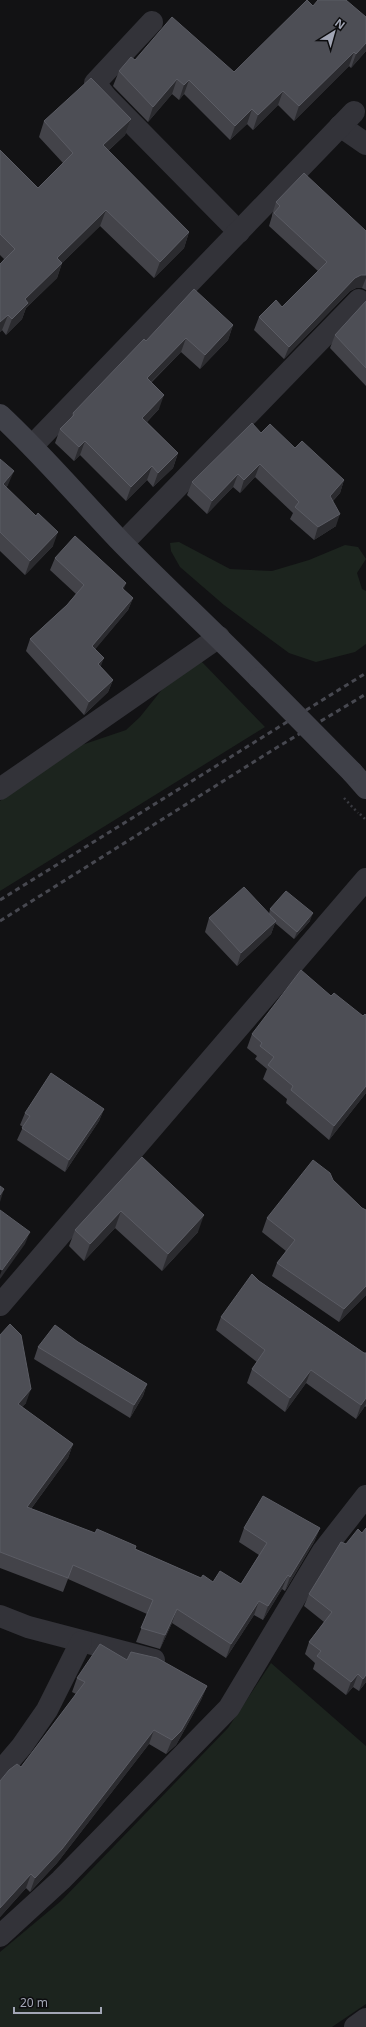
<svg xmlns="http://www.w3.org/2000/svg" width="366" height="2027" viewBox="0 0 366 2027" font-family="'Noto Sans',sans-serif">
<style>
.green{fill:#1c241e}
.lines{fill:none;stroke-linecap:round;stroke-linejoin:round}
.path{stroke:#393a40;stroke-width:2.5;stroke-dasharray:2 3;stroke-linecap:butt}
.street{stroke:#333339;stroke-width:22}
.secondary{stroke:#404149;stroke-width:22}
.rail{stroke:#474850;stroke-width:3;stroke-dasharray:5 4;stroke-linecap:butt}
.path-bridge{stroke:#393a40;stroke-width:2.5;stroke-dasharray:2 3;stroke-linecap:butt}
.secondary-bridge{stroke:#404149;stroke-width:22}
.wall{fill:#434349}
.shaded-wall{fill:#2b2b2f}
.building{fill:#4d4e55;stroke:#5b5c64}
</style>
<rect width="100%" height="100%" fill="#121214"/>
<g class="green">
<polygon points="179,542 230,569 272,571 309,560 345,545 358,547 366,559 357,573 362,589 366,591 366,644 355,652 316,662 289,653 224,605 180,567 171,551 170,543"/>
<polygon points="201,661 265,727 0,891 0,801 64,751 126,730 140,717 164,687"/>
<polygon points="271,1663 366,1746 366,2004 332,2027 0,2027 0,1952 61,1901 228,1728"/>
</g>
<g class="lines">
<polyline class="path" points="360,814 366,820"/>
<g class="street">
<polyline points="152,22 95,83 107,98 239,232"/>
<polyline points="340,126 366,144"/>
<polyline points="33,445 354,112"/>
<polyline points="123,543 359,300"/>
<polyline points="0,789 219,637"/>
<polyline points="0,1305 366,879"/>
<polyline points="0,1616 28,1627 154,1660"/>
<polyline points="0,1772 22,1746 47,1710 81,1642"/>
<polyline points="0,1936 61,1880 229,1708 323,1551 366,1496"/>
<polyline points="355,2027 366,2019"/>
</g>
<g class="secondary">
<path d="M0 415C43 455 81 500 122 543 167 589 214 632 259 678"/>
<polyline points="352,772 366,788"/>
</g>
<g class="rail">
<polyline points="0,900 366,673"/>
<polyline points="0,921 276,748 366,694"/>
</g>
<polyline class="path-bridge" points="344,798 358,813"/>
<polyline class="secondary-bridge" points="259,678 352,772"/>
</g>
<g class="wall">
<polygon points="313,6 366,17 366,51 351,68 349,66 294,121 278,105 253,130 247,124 230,140 184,94 179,100 172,94 148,122 113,86 119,71 135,60 234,72"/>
<polygon points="131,119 125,135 108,151 189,232 184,248 154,278 100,226 62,263 57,278 26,308 22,319 6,335 2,330 0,332 0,264 4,259 0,255 0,150 38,188 63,163 39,137 44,121"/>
<polygon points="276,202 366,231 366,290 362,288 356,288 350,291 284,359 254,330 259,317 282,307 318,271 269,226 272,216 272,215"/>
<polygon points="366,301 366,386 330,348 335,335"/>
<polygon points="233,325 228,340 200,369 181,352 151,383 159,409 147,422 178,453 173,468 153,487 147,480 126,501 80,455 74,461 55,443 60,429 71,418 73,413 146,341"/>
<polygon points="261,433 295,448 344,480 340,493 333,501 336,526 314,540 290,519 293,513 255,477 240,493 233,487 207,514 187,495 192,482"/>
<polygon points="0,459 8,485 6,487 53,546 25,575 0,551"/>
<polygon points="55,558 124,590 133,598 128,610 95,649 101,667 113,680 108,692 84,715 26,651 30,639 67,605 76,594 50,570"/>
<polygon points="270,909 310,921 294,939 275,923 271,934 237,966 205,932 209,918 269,914"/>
<polygon points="331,996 363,1016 366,1015 366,1093 329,1140 286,1103 287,1099 263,1079 267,1069 255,1059 257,1056 247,1048 252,1034"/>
<polygon points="104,1109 99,1121 65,1172 17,1140 23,1127 20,1125 25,1113"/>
<polygon points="142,1157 198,1232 162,1271 115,1228 84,1261 69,1246 75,1230"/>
<polygon points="333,1180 362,1208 366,1210 366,1295 339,1322 272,1276 277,1263 286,1251 262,1232 267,1218"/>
<polygon points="259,1281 364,1353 366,1353 366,1407 365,1406 356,1419 306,1383 285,1412 247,1383 252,1369 257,1362 216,1330 221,1317"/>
<polygon points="0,1335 26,1403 22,1407 73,1444 68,1458 31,1509 135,1549 201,1578 213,1582 241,1584 259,1555 239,1542 244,1528 320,1528 314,1542 285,1591 282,1589 263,1620 254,1615 226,1658 172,1623 160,1649 136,1642 147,1614 68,1579 63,1592 0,1568"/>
<polygon points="78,1342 147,1384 143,1396 130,1418 34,1359 38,1347"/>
<polygon points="366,1528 366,1682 359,1691 353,1687 346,1695 313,1669 315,1663 305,1654 309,1642 324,1622 304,1606 309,1594 362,1533"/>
<polygon points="127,1660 207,1686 201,1700 176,1745 166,1754 149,1744 57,1863 30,1892 26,1888 0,1917 0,1781 21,1767 76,1694 72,1692 77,1678"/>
</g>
<g class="shaded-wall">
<polygon points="366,43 366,51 351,68 356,54"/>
<polygon points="354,52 349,66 294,121 299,106"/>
<polygon points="177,79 172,94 148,122 153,107"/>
<polygon points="189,80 184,94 179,100 184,85"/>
<polygon points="283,91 278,105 253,130 258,115"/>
<polygon points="252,109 247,124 230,140 235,126"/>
<polygon points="131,119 125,135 97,161 103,145"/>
<polygon points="106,210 100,226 62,263 57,278 26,308 22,319 6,335 12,319 25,299 57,258"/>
<polygon points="189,232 184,248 154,278 160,262"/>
<polygon points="361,275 366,275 366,278 362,288 356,288 350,291 284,359 289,347 355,278"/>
<polygon points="8,315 2,330 0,332 0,322"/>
<polygon points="233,325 228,340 200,369 205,355"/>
<polygon points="186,338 181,352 141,392 147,378"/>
<polygon points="164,395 159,409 137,432 142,418"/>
<polygon points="85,441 80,455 74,461 79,447"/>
<polygon points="178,453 173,468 153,487 158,473"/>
<polygon points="260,464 255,477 240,493 244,480"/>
<polygon points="152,466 147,480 126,501 131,487"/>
<polygon points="14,471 8,485 0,495 3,484"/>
<polygon points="238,474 233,487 207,514 212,501"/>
<polygon points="344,480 340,493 325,509 330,496"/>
<polygon points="340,514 336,526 314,540 318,527"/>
<polygon points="58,532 53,546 25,575 30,561"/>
<polygon points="126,583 122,595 122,588"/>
<polygon points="133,598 128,610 88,658 92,646"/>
<polygon points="104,658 99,671 98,664"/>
<polygon points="113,680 108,692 84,715 89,702"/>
<polygon points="313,913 310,921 294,939 297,932"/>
<polygon points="276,921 271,934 237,966 241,953"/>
<polygon points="366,1086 366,1093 329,1140 334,1126"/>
<polygon points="104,1109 99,1121 65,1172 69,1160"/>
<polygon points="4,1189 0,1202 0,1195"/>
<polygon points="121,1211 115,1228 84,1261 90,1244"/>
<polygon points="204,1215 198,1232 162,1271 168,1254"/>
<polygon points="30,1232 25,1244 0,1279 0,1275 2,1270"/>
<polygon points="366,1286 366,1295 339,1322 344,1309"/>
<polygon points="311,1370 306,1383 285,1412 290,1398"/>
<polygon points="147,1384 143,1396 130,1418 134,1405"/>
<polygon points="31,1389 26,1403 13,1418 18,1404"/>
<polygon points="366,1398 366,1404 365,1406 356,1419 361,1405"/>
<polygon points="73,1444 68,1458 22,1521 27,1507"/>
<polygon points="320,1528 314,1542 285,1591 290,1577"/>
<polygon points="288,1575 282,1589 263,1620 268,1606"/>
<polygon points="259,1601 254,1615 226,1658 231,1644"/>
<polygon points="177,1609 172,1623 160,1649 165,1635"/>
<polygon points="358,1674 353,1687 346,1695 351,1682"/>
<polygon points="366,1675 366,1682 359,1691 363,1679"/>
<polygon points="207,1686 201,1700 176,1745 166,1754 172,1740"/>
<polygon points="154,1730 149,1744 57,1863 30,1892 35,1878"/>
<polygon points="31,1874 26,1888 0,1917 0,1908"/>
</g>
<g class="building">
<polygon points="307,0 313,6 318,0 346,0 366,17 366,43 356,54 354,52 299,106 283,91 258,115 252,109 235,126 189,80 184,85 177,79 153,107 119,71 131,57 135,60 172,17 234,72"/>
<polygon points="91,78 131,119 103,145 189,232 160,262 106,210 57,258 62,263 25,299 28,303 12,319 8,315 0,322 0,264 15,249 0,234 0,150 38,188 73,153 44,121"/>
<polygon points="304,173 366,231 366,275 361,275 355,278 289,347 259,317 276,300 282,307 327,262 274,213 280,206 276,202"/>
<polygon points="194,289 233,325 205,355 186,338 147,378 164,395 142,418 178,453 158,473 152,466 131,487 85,441 79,447 60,429 74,415 73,413 144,339 146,341"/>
<polygon points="366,301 366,368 335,335"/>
<polygon points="252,423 261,433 270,424 295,448 302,441 344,480 330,496 340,514 318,527 295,507 299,502 260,464 244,480 238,474 212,501 192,482"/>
<polygon points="0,459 14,471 3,484 36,516 38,513 58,532 30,561 0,532"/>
<polygon points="75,536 126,583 122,588 133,598 92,646 104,658 98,664 113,680 89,702 30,639 67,605 84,585 55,558"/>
<polygon points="244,887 276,921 241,953 209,918"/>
<polygon points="286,891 313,913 297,932 270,909"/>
<polygon points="301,970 331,996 334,993 363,1016 365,1014 366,1015 366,1086 334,1126 291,1090 293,1086 268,1065 274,1057 260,1046 262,1043 252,1034"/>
<polygon points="51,1073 104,1109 69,1160 22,1128 30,1116 25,1113"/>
<polygon points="142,1157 204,1215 168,1254 121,1211 90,1244 75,1230"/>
<polygon points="313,1160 330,1173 333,1180 362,1208 366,1210 366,1286 344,1309 277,1263 295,1240 267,1218"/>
<polygon points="0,1186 4,1189 0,1195"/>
<polygon points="0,1210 30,1232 2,1270 0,1269"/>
<polygon points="252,1274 259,1281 364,1353 366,1353 366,1398 361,1405 311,1370 290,1398 252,1369 265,1350 221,1317"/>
<polygon points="10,1324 21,1335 31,1389 18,1404 73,1444 27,1507 95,1533 97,1529 136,1546 135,1549 201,1578 203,1575 213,1582 220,1571 241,1584 267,1543 244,1528 263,1496 320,1528 290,1577 288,1575 268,1606 259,1601 231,1644 177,1609 165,1635 141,1628 153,1600 73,1565 68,1578 0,1552 0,1335"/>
<polygon points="55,1325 78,1342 147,1384 134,1405 38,1347"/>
<polygon points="366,1528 366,1675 363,1679 358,1674 351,1682 317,1656 321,1651 309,1642 332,1612 309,1594 341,1542 346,1544 358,1529 362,1533"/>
<polygon points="100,1644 127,1660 131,1652 157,1658 207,1686 181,1731 172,1740 154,1730 62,1849 35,1878 31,1874 0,1908 0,1781 9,1770 17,1764 21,1767 85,1682 77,1678"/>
</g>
<g transform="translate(334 32) rotate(37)" stroke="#0d0d0f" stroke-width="3" paint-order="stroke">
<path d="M0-3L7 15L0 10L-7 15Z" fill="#a2a6b5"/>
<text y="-6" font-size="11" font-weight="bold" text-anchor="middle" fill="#a2a6b5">N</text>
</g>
<path d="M14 2007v6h87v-6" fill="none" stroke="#a2a6b5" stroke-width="2"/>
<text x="20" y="2007" font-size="12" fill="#a2a6b5" stroke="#0d0d0f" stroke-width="3" paint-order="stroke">20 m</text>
</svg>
